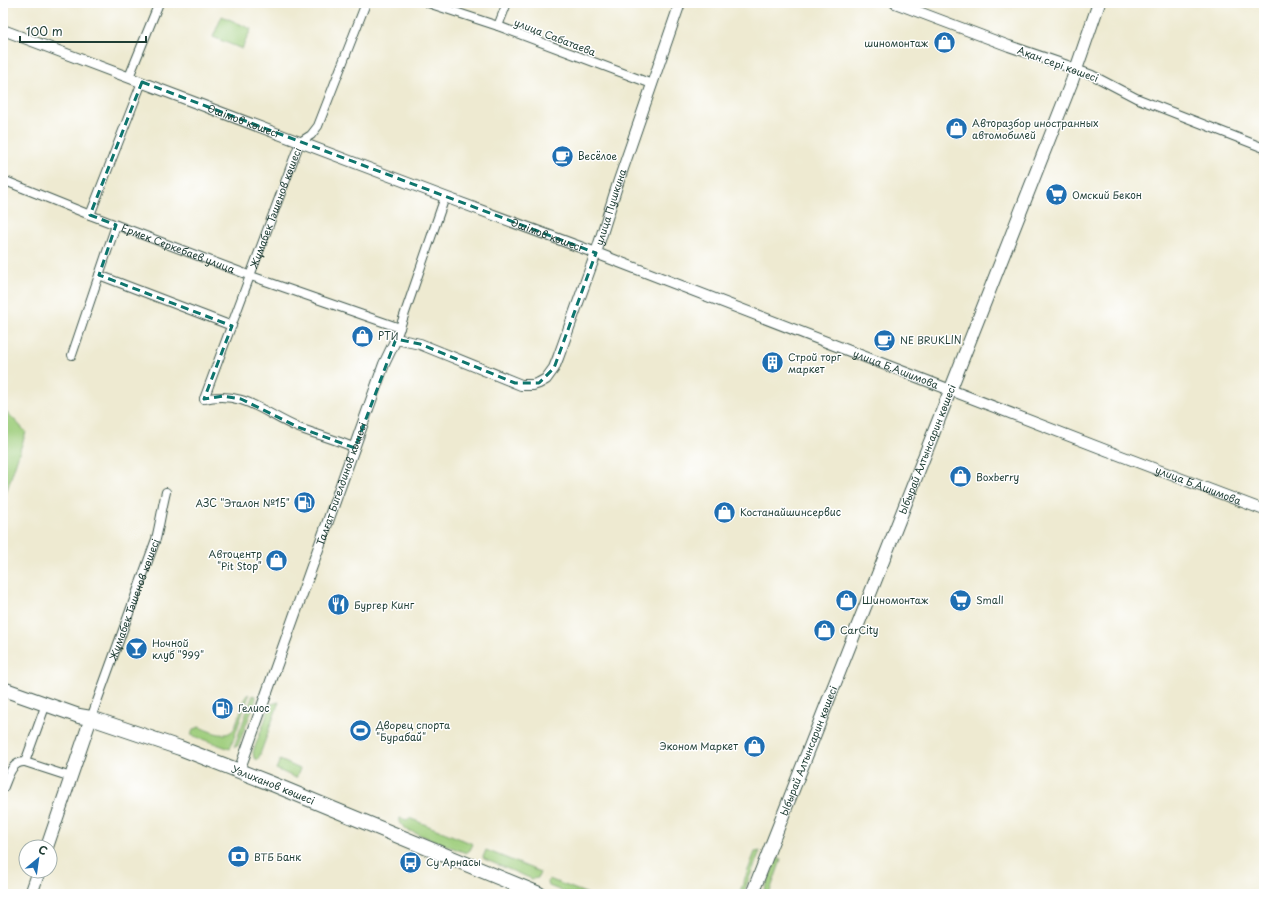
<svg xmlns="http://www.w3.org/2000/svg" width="1267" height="897" viewBox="0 0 1267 897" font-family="'Playpen Sans',sans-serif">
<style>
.green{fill:#9ecd7c;stroke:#5e8558}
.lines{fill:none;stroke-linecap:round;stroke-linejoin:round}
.minor-casing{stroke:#3e574c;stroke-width:10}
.tertiary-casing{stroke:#3e574c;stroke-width:12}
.secondary-casing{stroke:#3e574c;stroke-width:14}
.trunk-casing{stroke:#3e574c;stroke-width:16}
.minor{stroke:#fff;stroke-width:8}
.tertiary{stroke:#fff;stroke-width:10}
.secondary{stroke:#fff;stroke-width:12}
.trunk{stroke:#fff;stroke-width:14}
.marked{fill:none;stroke:#0f766e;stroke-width:3;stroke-dasharray:8 5;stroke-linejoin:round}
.labels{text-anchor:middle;stroke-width:3;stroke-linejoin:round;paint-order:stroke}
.street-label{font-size:10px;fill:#1f3d34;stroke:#fff}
.poi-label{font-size:10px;fill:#1f3d34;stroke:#fff;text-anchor:start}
</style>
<rect width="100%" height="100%" fill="#fff"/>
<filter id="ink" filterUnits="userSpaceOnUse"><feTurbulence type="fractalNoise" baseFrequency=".025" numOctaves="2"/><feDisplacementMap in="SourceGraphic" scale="8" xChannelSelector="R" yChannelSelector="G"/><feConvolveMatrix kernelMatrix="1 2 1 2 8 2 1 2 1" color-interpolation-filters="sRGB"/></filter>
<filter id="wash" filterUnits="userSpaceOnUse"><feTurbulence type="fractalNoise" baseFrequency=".012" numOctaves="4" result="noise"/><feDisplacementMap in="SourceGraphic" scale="16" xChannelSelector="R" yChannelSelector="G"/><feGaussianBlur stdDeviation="0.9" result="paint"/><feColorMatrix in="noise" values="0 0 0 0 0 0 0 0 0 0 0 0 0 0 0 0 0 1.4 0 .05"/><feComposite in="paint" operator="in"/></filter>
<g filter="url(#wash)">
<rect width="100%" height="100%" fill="#eeead1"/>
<g class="green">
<polygon points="222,16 251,29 242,49 213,37"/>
<polygon points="3,408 26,432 3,502"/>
<path d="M248 694 249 695 230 749 191 735 193 730 199 727C210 731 225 740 234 729L246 697Z"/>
<polygon points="253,695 255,696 256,699 238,746 234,747"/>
<polygon points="279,702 258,760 254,758 253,752 271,704"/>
<polygon points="280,760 300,769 296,778 276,769"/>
<polygon points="400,818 407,820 409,818 473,844 470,850 466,853 405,829 400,822"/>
<polygon points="486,850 540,872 538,878 532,879 484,859 483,857"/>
<polygon points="760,851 743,894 739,894 755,852"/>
<polygon points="777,858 781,860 769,894 763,894"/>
<polygon points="549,879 588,894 569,894 549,886 548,882"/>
</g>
</g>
<g filter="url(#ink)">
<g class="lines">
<defs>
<g id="minor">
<polyline points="428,3 498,26 652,84"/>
<polyline points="498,26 507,3"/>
<polyline points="1076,69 1092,75 1136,98 1264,148"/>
<polyline points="129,77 159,3"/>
<path id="s1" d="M3 180 90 215 251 276 400 328"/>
<polyline points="90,215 142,82"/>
<polyline points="99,275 232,326"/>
<polyline points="396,339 445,197"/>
<polyline points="72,355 116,225"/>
<path id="s2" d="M204 399 300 142 311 135 318 126 366 3"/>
<path d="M204 399C245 390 264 414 299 428 318 435 337 440 355 448"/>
<path id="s3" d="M91 718 156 539C160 523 162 508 166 492"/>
<polyline points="25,762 46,704"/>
<path d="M3 789C8 778 11 761 25 762L71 777"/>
</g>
<g id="tertiary">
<polyline points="895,3 1009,46 1076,69"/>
<path id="s4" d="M3 30 445 197 596 253 1116 454 1264 510"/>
<path id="s5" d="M239 771 384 364 396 339 420 344 521 385H533L539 383 546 379 554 368 558 358 596 253 618 183 680 3"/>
</g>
<g id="secondary">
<polyline points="47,847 91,718"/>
<polyline points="31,894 39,871"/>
<path id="s6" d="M752 894 1072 81 1099 3"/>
</g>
<g id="trunk">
<path id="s7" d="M3 689 79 716 91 718 180 748 270 783 539 894"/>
</g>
</defs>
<use href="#minor" class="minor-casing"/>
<use href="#tertiary" class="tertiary-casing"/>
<use href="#secondary" class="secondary-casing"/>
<use href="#trunk" class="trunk-casing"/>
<use href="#minor" class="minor"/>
<use href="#tertiary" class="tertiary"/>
<use href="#secondary" class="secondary"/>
<use href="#trunk" class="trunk"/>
</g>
</g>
<path class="marked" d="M142 82 596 253 554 368 539 383H515L420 344 396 339 355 448 298 427 241 399 223 396 204 399 232 326 99 275 116 225 90 215Z"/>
<defs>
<symbol id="shop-disc" viewBox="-11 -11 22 22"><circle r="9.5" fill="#1f6fb2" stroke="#fff"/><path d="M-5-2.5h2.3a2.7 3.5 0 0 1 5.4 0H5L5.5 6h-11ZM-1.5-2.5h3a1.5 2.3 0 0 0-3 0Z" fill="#fff"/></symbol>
<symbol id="cafe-disc" viewBox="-11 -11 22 22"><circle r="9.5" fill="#1f6fb2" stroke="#fff"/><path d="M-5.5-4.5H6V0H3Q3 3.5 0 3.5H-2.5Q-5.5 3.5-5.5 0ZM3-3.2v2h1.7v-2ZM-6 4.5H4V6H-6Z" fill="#fff"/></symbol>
<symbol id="supermarket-disc" viewBox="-11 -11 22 22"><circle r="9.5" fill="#1f6fb2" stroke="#fff"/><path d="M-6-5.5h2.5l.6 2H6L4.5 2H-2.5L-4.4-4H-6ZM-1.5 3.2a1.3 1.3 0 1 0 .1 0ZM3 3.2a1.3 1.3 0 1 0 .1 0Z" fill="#fff"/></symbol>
<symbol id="building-disc" viewBox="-11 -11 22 22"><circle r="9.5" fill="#1f6fb2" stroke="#fff"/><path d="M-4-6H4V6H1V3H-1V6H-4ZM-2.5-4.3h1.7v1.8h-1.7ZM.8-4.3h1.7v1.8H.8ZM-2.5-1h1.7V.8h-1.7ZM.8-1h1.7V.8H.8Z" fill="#fff"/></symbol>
<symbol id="fuel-disc" viewBox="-11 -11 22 22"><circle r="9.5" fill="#1f6fb2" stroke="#fff"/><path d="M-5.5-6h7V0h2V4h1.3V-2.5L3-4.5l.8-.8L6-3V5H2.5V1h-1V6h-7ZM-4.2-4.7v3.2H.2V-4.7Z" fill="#fff"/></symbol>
<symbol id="restaurant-disc" viewBox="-11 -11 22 22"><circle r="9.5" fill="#1f6fb2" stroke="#fff"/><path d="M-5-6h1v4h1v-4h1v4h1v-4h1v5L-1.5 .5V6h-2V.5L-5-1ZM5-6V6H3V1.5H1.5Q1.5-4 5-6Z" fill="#fff"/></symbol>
<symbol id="bar-disc" viewBox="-11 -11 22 22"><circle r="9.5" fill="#1f6fb2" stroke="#fff"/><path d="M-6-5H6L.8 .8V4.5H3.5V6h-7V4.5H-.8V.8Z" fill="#fff"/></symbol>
<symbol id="stadium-disc" viewBox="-11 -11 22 22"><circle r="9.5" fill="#1f6fb2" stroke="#fff"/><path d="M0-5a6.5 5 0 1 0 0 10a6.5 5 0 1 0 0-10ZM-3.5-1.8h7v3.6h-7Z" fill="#fff"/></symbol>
<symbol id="bank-disc" viewBox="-11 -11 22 22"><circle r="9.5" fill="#1f6fb2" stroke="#fff"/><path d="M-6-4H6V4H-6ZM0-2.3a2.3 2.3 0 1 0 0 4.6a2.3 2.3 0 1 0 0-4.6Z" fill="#fff"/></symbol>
<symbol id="bus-disc" viewBox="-11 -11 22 22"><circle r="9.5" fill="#1f6fb2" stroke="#fff"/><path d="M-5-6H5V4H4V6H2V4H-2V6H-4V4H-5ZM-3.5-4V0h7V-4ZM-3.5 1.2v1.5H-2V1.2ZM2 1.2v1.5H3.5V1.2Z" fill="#fff"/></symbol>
</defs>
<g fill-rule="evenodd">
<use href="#shop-disc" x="932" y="30" width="25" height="25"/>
<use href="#shop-disc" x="944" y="116" width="25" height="25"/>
<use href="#cafe-disc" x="550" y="144" width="25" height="25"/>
<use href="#supermarket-disc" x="1044" y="182" width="25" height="25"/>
<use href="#shop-disc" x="350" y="324" width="25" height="25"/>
<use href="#cafe-disc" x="872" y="328" width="25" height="25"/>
<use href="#building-disc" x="760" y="350" width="25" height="25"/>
<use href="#shop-disc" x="948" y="464" width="25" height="25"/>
<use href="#fuel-disc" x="292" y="490" width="25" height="25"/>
<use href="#shop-disc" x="712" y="500" width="25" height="25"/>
<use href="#shop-disc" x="264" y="548" width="25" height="25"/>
<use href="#shop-disc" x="834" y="588" width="25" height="25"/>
<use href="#supermarket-disc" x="948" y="588" width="25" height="25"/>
<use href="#restaurant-disc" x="326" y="592" width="25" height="25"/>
<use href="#shop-disc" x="812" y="618" width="25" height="25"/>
<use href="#bar-disc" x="124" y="636" width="25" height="25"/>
<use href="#fuel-disc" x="210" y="696" width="25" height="25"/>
<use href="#stadium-disc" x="348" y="718" width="25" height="25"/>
<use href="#shop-disc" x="742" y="734" width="25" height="25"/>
<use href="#bank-disc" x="226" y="844" width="25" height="25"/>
<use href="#bus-disc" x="398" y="850" width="25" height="25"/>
</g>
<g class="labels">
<g class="street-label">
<text transform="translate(555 37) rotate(21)" y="4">улица Сабатаева</text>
<text transform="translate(1058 64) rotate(20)" y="4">Ақан сері көшесі</text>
<text dy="4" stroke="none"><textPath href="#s4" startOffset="257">Әшімов көшесі</textPath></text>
<text dy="4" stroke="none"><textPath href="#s5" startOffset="804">улица Пушкина</textPath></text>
<text dy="4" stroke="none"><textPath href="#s2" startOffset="204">Жұмабек Тәшенов көшесі</textPath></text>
<text dy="4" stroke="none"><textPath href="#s4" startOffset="581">Әшімов көшесі</textPath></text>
<text dy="4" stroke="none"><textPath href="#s1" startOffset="188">Ермек Серкебаев улица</textPath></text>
<text dy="4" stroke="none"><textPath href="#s4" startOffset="955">улица Б.Ашимова</textPath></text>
<text dy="4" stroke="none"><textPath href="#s6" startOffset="478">Ыбырай Алтынсарин көшесі</textPath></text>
<text dy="4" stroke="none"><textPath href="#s5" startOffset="305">Талғат Бигелдинов көшесі</textPath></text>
<text dy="4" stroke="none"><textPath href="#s4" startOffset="1279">улица Б.Ашимова</textPath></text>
<text dy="4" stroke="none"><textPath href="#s3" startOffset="126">Жұмабек Тәшенов көшесі</textPath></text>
<text dy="4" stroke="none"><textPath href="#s6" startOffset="154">Ыбырай Алтынсарин көшесі</textPath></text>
<text dy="4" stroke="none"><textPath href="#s7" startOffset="287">Уәлиханов көшесі</textPath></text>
</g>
<g class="poi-label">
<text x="928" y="47" text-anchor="end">шиномонтаж</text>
<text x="972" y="127">Авторазбор иностранных<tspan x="972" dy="12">автомобилей</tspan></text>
<text x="578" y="160">Весёлое</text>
<text x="1072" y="199">Омский Бекон</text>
<text x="378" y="340">РТИ</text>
<text x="900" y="344">NE BRUKLIN</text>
<text x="788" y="361">Строй торг<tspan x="788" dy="12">маркет</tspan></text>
<text x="976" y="481">Boxberry</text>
<text x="290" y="507" text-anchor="end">АЗС "Эталон №15"</text>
<text x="740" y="516">Костанайшинсервис</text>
<text x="262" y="558" text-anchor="end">Автоцентр<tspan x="262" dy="12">"Pit Stop"</tspan></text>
<text x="862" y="604">Шиномонтаж</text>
<text x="976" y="604">Small</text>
<text x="354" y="609">Бургер Кинг</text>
<text x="840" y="634">CarCity</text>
<text x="152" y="647">Ночной<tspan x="152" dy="12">клуб "999"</tspan></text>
<text x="238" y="712">Гелиос</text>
<text x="376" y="729">Дворец спорта<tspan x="376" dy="12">"Бурабай"</tspan></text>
<text x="738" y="750" text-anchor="end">Эконом Маркет</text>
<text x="254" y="861">ВТБ Банк</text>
<text x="426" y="866">Су Арнасы</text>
</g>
</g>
<rect width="1267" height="897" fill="none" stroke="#fff" stroke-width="16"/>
<g transform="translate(38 859) rotate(29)"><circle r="19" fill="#ffffff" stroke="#a5b1ae"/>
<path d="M0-3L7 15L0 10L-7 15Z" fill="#1f6fb2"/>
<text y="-6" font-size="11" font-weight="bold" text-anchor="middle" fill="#1f3d34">С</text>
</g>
<path d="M20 36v6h126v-6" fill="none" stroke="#1f3d34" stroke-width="2"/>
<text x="26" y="36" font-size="12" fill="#1f3d34" stroke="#ffffff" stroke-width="3" paint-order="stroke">100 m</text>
</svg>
